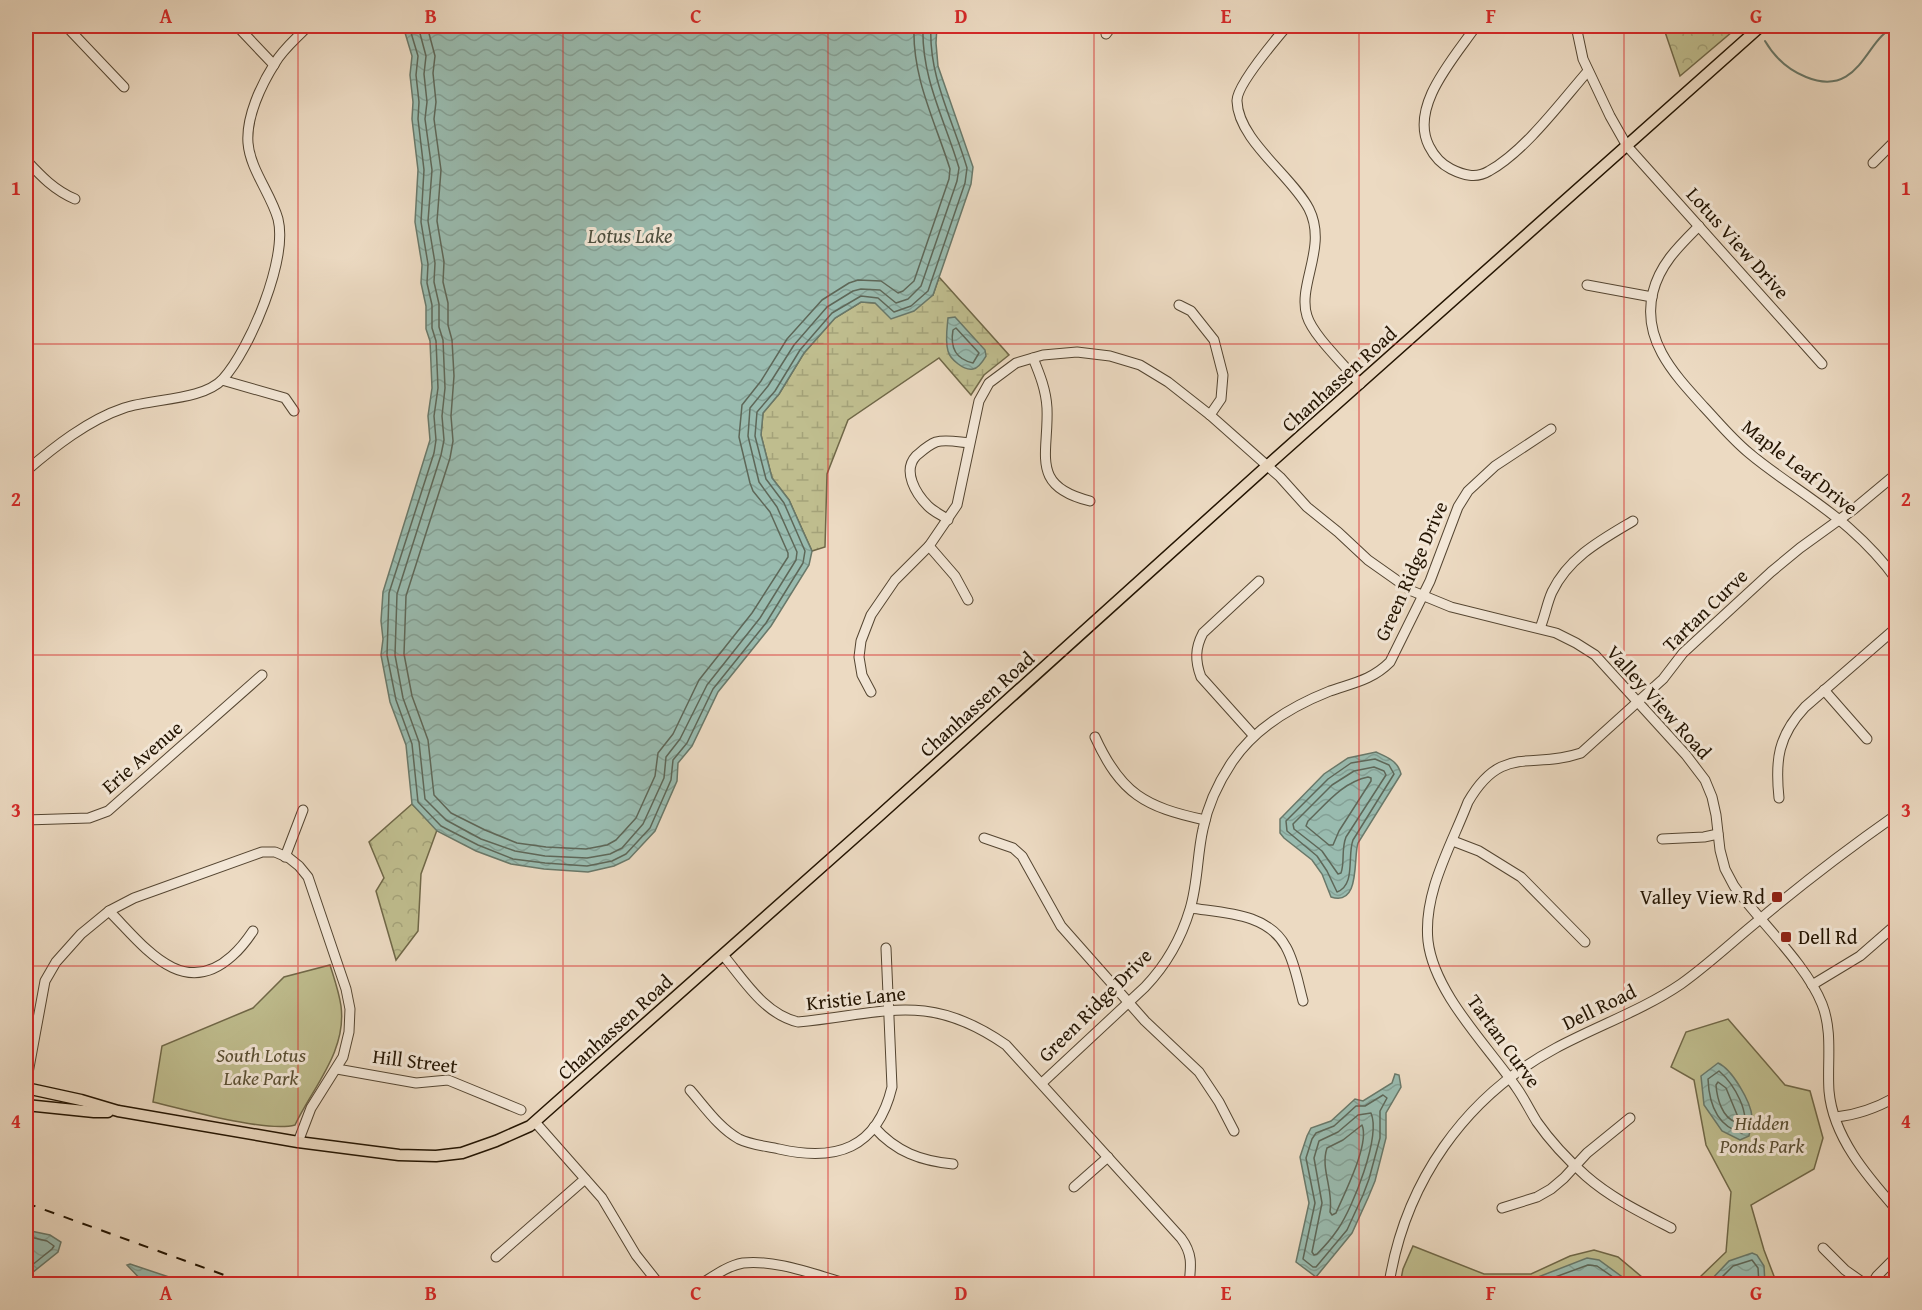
<svg xmlns="http://www.w3.org/2000/svg" width="1922" height="1310" viewBox="0 0 1922 1310" font-family="'Gentium Book Plus',serif">
<style>
.forest{fill:url(#forest-crowns);stroke:#706848;stroke-width:1.5}
.wetland{fill:url(#wetland-marsh);stroke:#706848;stroke-width:1.5}
.green{fill:#bfbd8e;stroke:#706848;stroke-width:1.5}
.water{fill:url(#water-waves);stroke:#697869;stroke-width:1.5}
.lines{fill:none;stroke-linecap:round;stroke-linejoin:round}
.shore{stroke:#5e6758;stroke-width:1.5}
.stream{stroke:#697869;stroke-width:2}
.minor-casing{stroke:#544531;stroke-width:11}
.major-casing{stroke:#221301;stroke-width:13}
.minor{stroke:#f3e7d7;stroke-width:9}
.major{stroke:#ecdac2;stroke-width:10}
.rail{stroke:#221301;stroke-width:2;stroke-dasharray:10 10;stroke-linecap:butt}
.grid{fill:none;stroke:#d62828;stroke-width:1.5;stroke-opacity:0.55}
.poi-dot{fill:#8f2418;stroke:#f3e7d7;stroke-width:2}
.labels{text-anchor:middle;stroke-width:6;stroke-linejoin:round;paint-order:stroke}
.street-label{font-size:20px;fill:#221301;stroke:#f3e7d7}
.poi-label{font-size:20px;fill:#221301;stroke:#f3e7d7;text-anchor:end}
.park-label{font-size:20px;font-style:italic;fill:#594e32;stroke:#f3e7d7}
.water-label{font-size:21px;font-style:italic;fill:#4c4e3e;stroke:#f3e7d7}
.neatline{fill:none;stroke:#d62828;stroke-width:2}
.grid-label{font-size:20px;text-anchor:middle;font-weight:bold;fill:#d62828}
</style>
<defs>
<pattern id="forest-crowns" width="20" height="18" patternUnits="userSpaceOnUse" patternTransform="scale(1.5)"><rect width="20" height="18" fill="#bfbd8e"/><path d="M2 6a3 3 0 1 1 6 0M12 15a3 3 0 1 1 6 0" fill="none" stroke="#a4a279"/></pattern>
<pattern id="wetland-marsh" width="20" height="14" patternUnits="userSpaceOnUse" patternTransform="scale(1.5)"><rect width="20" height="14" fill="#bfbd8e"/><path d="M1 5h8M5 5V1M11 12h8M15 12V8" fill="none" stroke="#a4a279"/></pattern>
<pattern id="water-waves" width="16" height="10" patternUnits="userSpaceOnUse" patternTransform="scale(1.5)"><rect width="16" height="10" fill="#99bbaf"/><path d="M0 5q4-4 8 0t8 0" fill="none" stroke="#84a095"/></pattern>
</defs>
<rect width="100%" height="100%" fill="#ecdac2"/>
<filter id="stains"><feTurbulence type="fractalNoise" baseFrequency=".00333" numOctaves="4"/><feColorMatrix values="0 0 0 0 .2 0 0 0 0 .09 0 0 0 0 .02 0 0 0 .5 -.17"/></filter>
<radialGradient id="worn" r=".72"><stop offset=".6" stop-color="#630" stop-opacity="0"/><stop offset="1" stop-color="#630" stop-opacity=".3"/></radialGradient>
<g class="forest">
<polygon points="1663,26 1739,26 1680,76"/>
<polygon points="412,804 437,830 421,874 418,931 396,960 376,891 384,878 369,842"/>
</g>
<polygon class="wetland" points="939,277 1009,355 984,375 971,395 939,358 848,420 827,474 825,547 812,551 789,500 772,478 761,435 763,413 779,394 804,353 835,318 861,302 875,303 933,295"/>
<g class="green">
<path d="M330 965C334 978 339 992 341 1006 347 1051 313 1087 295 1125 267 1133 184 1109 153 1102L162 1046 253 1008 284 977Z"/>
<polygon points="1728,1019 1785,1085 1810,1091 1823,1138 1814,1169 1751,1205 1764,1250 1777,1284 1687,1284 1700,1277 1726,1252 1731,1192 1706,1145 1694,1080 1671,1067 1686,1032"/>
<polygon points="1413,1246 1484,1274 1531,1274 1570,1256 1594,1250 1618,1257 1648,1282 1653,1284 1400,1284 1403,1269"/>
</g>
<g class="water">
<polygon points="403,26 937,26 936,43 938,66 973,167 971,184 933,295 914,311 891,319 875,303 861,302 835,318 804,353 779,394 763,413 761,435 772,478 789,500 806,538 812,551 809,565 771,626 718,692 692,746 678,763 677,781 655,831 629,859 614,866 588,872 544,869 511,864 476,851 437,831 412,804 406,745 390,702 381,655 383,639 381,621 383,592 430,440 428,416 432,388 430,341 426,329 426,306 421,283 422,265 415,222 418,170 412,119 413,102 410,75 412,56"/>
<path d="M955 317 985 350 986 356C983 361 979 368 973 369 964 371 950 359 948 351 945 341 947 329 948 318Z"/>
<path d="M1376 752C1387 757 1398 761 1401 774L1358 843C1353 857 1361 907 1331 897L1322 874 1312 860 1284 838 1280 833V819L1324 774 1348 758Z"/>
<path d="M1718 1063C1732 1069 1751 1102 1752 1117 1752 1123 1750 1130 1749 1136L1740 1140 1722 1131 1704 1105 1701 1076Z"/>
<polygon points="1395,1074 1399,1075 1401,1087 1386,1113 1386,1138 1375,1181 1368,1198 1352,1233 1316,1277 1296,1262 1309,1203 1300,1157 1307,1136 1311,1128 1331,1121 1355,1099 1363,1101 1392,1083"/>
<polygon points="26,1230 50,1235 61,1242 58,1252 27,1277"/>
<polygon points="1752,1253 1757,1255 1764,1266 1765,1284 1707,1284 1729,1261"/>
<polygon points="1587,1258 1599,1260 1632,1284 1502,1284 1533,1279"/>
<polygon points="130,1264 190,1284 145,1284 127,1265"/>
</g>
<g class="lines">
<g class="shore">
<path d="M409 26 418 56 416 75 419 102 418 119 424 170 421 222 428 264 427 283 432 305V328L436 341 438 388 434 416 436 440 434 453 389 593 387 655 396 700 412 744 418 802 441 826 478 845 513 859 545 863 587 866 612 861 626 854 650 828 671 780 673 760 687 743 713 689 766 623 803 563 805 551 784 503 766 479 755 436 757 412 775 391 800 350 832 313 861 296 878 298 894 312 911 306 928 291 965 183 967 168C953 120 928 76 931 26"/>
<path d="M418 26 426 56 424 74 427 102 425 119 432 170 428 221 435 263 434 282 439 304V327L443 340 445 388 442 416 444 440 441 455 397 594 395 655 403 698 419 742 425 799 446 820 481 839 515 851 545 856 587 858 610 854 622 848 643 824 664 778 666 757 680 739 707 685 760 618 796 560 797 552 777 507 759 482 748 436 750 408 768 386 794 345 827 307 853 291 861 289 880 290 896 303 908 299 921 286 957 181 959 168C945 120 921 78 923 26"/>
<path d="M427 26 435 56 433 73 436 102 434 119 441 170 437 221 444 262 443 282 448 303V325L452 340 454 376 451 416 453 441 450 458 406 596 404 654 412 696 428 740 434 795 451 813 485 830 517 843 546 847 586 849 607 845 616 840 636 818 655 776 658 753 673 734 699 680 752 613 788 557V553L770 512 753 491 750 483 739 437 742 405 761 381 787 339 822 300 849 283 858 280 881 281 898 293 903 291 914 281 949 179 950 169C935 121 912 78 914 26"/>
<path d="M956 328 979 353 973 363C955 359 950 347 953 330Z"/>
<path d="M1375 759 1389 765 1394 774 1353 840C1347 856 1356 885 1337 892L1327 871 1317 856 1287 831 1286 821 1328 779 1351 763Z"/>
<path d="M1374 767 1384 771 1386 775 1346 837C1341 850 1345 861 1341 873L1338 874 1322 851 1294 829 1293 824 1332 785 1354 771Z"/>
<path d="M1368 777 1371 778V781L1339 831 1333 845H1329L1306 826 1308 821C1326 804 1343 782 1368 777Z"/>
<path d="M1719 1071C1734 1084 1752 1114 1742 1133 1716 1126 1709 1103 1708 1079Z"/>
<path d="M1718 1082 1726 1088 1738 1117 1736 1122C1722 1118 1717 1098 1716 1085Z"/>
<polygon points="1383,1095 1387,1098 1380,1111 1380,1138 1369,1179 1363,1195 1347,1230 1316,1267 1313,1267 1303,1259 1315,1203 1306,1158 1312,1139 1316,1133 1334,1126 1356,1106 1365,1106"/>
<path d="M1371 1113C1381 1137 1353 1207 1338 1229 1332 1238 1325 1246 1317 1254L1314 1255 1312 1252 1322 1203 1314 1158 1319 1141 1338 1132 1358 1115Z"/>
<path d="M1362 1125C1370 1144 1344 1194 1336 1213L1332 1215 1330 1212C1334 1190 1320 1169 1327 1148L1343 1140Z"/>
<polyline points="26,1236 47,1241 54,1246 52,1249 26,1270"/>
<polyline points="1536,1284 1588,1265 1597,1266 1623,1284"/>
<polyline points="1715,1284 1733,1266 1752,1260 1758,1268 1759,1284"/>
</g>
<path class="stream" d="M1765 41C1775 58 1788 70 1806 77 1862 100 1867 32 1896 28"/>
<defs>
<g id="minor">
<polyline points="66,26 124,87"/>
<polyline points="237,26 274,65"/>
<path d="M1287 26C1276 39 1236 86 1237 101 1238 140 1292 176 1309 209 1328 247 1297 285 1307 316 1313 336 1346 366 1360 384"/>
<path d="M1476 26C1455 57 1409 106 1429 146 1434 156 1441 164 1451 169 1463 175 1476 179 1489 171 1525 151 1561 102 1588 71"/>
<polyline points="1576,26 1583,59 1610,116 1627,146 1822,364"/>
<polyline points="1106,34 1112,26"/>
<path d="M26 160C41 176 54 190 75 199"/>
<polyline points="1873,163 1896,140"/>
<path d="M1699 226C1679 246 1660 264 1653 292 1641 340 1675 375 1704 407 1719 423 1732 439 1749 453 1781 480 1819 501 1850 529 1867 544 1883 561 1896 579"/>
<polyline points="1587,285 1652,297"/>
<polyline points="1179,305 1191,311 1214,340 1223,375 1221,399 1210,415"/>
<path d="M1033 358C1040 375 1046 390 1047 408 1049 454 1029 486 1090 501"/>
<polyline points="222,380 285,398 294,411"/>
<path d="M26 471C54 447 88 420 124 408 153 398 202 401 223 379 250 349 288 259 278 219 271 194 250 169 248 143 246 117 261 85 275 63 283 49 297 38 308 26"/>
<path d="M948 520C942 515 934 512 928 506 916 494 902 471 916 456 922 451 928 445 936 442 946 439 958 442 969 443"/>
<polyline points="929,546 955,576 968,600"/>
<path d="M1540 628C1545 616 1547 603 1552 592 1569 557 1601 540 1633 521"/>
<polyline points="1824,690 1867,739"/>
<path d="M871 692 862 675 859 657 861 641 871 615 895 580 929 546 957 505 979 401 989 383 1016 363 1043 355 1077 352 1110 356 1140 365 1168 382 1210 415 1280 477 1307 507 1338 532 1368 560 1412 591 1451 607 1556 633 1576 643 1595 655 1686 755 1705 780 1712 797 1716 815 1720 850 1725 869 1734 886C1760 922 1806 964 1822 1004 1833 1032 1827 1062 1829 1091 1833 1137 1867 1176 1896 1209"/>
<path d="M1254 736 1201 677C1195 661 1195 648 1203 633L1259 581"/>
<path d="M1095 737C1121 794 1145 807 1205 820"/>
<path d="M1779 798C1775 760 1778 736 1805 707L1896 628"/>
<polyline points="26,820 89,818 108,811 262,675"/>
<polyline points="984,838 1013,848 1022,856 1061,926 1145,1021 1199,1072 1219,1102 1234,1131"/>
<polyline points="1662,839 1704,837 1718,834"/>
<polyline points="1453,841 1479,851 1521,877 1585,942"/>
<polyline points="285,857 303,810"/>
<path d="M1191 908C1224 913 1268 913 1286 947 1295 963 1298 983 1303 1001"/>
<path d="M109 911C143 945 182 1001 232 956 240 949 247 940 253 931"/>
<path d="M723 955C744 980 764 1014 798 1022 884 1014 927 990 1006 1045L1181 1238C1193 1254 1191 1266 1189 1284"/>
<polyline points="1812,985 1860,956 1891,929"/>
<polyline points="337,1069 416,1083 448,1080 521,1110"/>
<path d="M1042 1083 1145 987C1167 964 1181 939 1190 909 1198 883 1197 855 1203 829 1208 804 1218 783 1232 762 1255 728 1292 706 1330 691 1353 683 1372 680 1390 662L1430 581 1458 507 1468 491 1495 466 1551 429"/>
<polyline points="26,1084 45,981 56,962 81,934 109,911 134,898 262,852 275,852 289,858 299,866 308,877 346,989 350,1009 349,1032 343,1057 311,1108 298,1142"/>
<path d="M690 1090C705 1107 719 1128 739 1139 751 1145 766 1146 779 1149 836 1162 877 1149 892 1087L886 948"/>
<path d="M1836 1117C1857 1115 1878 1107 1896 1097"/>
<polyline points="535,1122 602,1198 636,1255 659,1284"/>
<path d="M874 1127C896 1152 921 1161 953 1164"/>
<polyline points="1074,1187 1108,1157"/>
<polyline points="1502,1208 1537,1197 1551,1189 1564,1178 1587,1153 1630,1118"/>
<path d="M1671 1228C1642 1213 1611 1198 1586 1176 1568 1160 1551 1142 1537 1122 1530 1111 1524 1098 1516 1087 1487 1045 1434 993 1428 941 1423 893 1451 846 1468 802 1502 743 1531 770 1581 753L1663 679 1683 653 1771 572 1800 548 1854 509 1896 474"/>
<polyline points="1823,1248 1845,1270 1865,1284"/>
<polyline points="496,1257 585,1179"/>
<path d="M701 1284C714 1276 727 1266 743 1263 776 1259 818 1276 849 1284"/>
<path d="M1389 1284C1405 1183 1464 1097 1556 1048 1597 1026 1643 1010 1681 984 1709 964 1733 941 1759 920 1803 883 1849 848 1896 815"/>
<polyline points="1872,1284 1877,1276 1896,1257"/>
</g>
<g id="major">
<polyline points="26,1088 81,1100 118,1111 298,1142 399,1155 436,1156 462,1153 496,1141 530,1126 879,816 1268,465 1761,26"/>
<polyline points="26,1105 94,1112 108,1112"/>
</g>
</defs>
<use href="#minor" class="minor-casing"/>
<use href="#major" class="major-casing"/>
<use href="#minor" class="minor"/>
<use href="#major" class="major"/>
<polyline class="rail" points="26,1203 249,1284"/>
</g>
<path class="grid" d="M298 26V1284M563 26V1284M828 26V1284M1094 26V1284M1359 26V1284M1624 26V1284M26 344H1896M26 655H1896M26 966H1896"/>
<g class="poi-dot">
<rect x="1771" y="891" width="12" height="12" rx="3"/>
<rect x="1780" y="931" width="12" height="12" rx="3"/>
</g>
<g class="labels">
<g class="street-label">
<text transform="translate(1738 243) rotate(48)" y="7">Lotus View Drive</text>
<text transform="translate(1339 379) rotate(-42)" y="7">Chanhassen Road</text>
<text transform="translate(1800 467) rotate(38)" y="7">Maple Leaf Drive</text>
<text transform="translate(1411 571) rotate(-66)" y="7">Green Ridge Drive</text>
<text transform="translate(1705 610) rotate(-44)" y="7">Tartan Curve</text>
<text transform="translate(1659 702) rotate(48)" y="7">Valley View Road</text>
<text transform="translate(977 704) rotate(-42)" y="7">Chanhassen Road</text>
<text transform="translate(142 757) rotate(-41)" y="7">Erie Avenue</text>
<text transform="translate(856 998) rotate(-6)" y="7">Kristie Lane</text>
<text transform="translate(1095 1005) rotate(-45)" y="7">Green Ridge Drive</text>
<text transform="translate(1599 1007) rotate(-26)" y="7">Dell Road</text>
<text transform="translate(615 1027) rotate(-42)" y="7">Chanhassen Road</text>
<text transform="translate(1504 1041) rotate(54)" y="7">Tartan Curve</text>
<text transform="translate(415 1061) rotate(7)" y="7">Hill Street</text>
</g>
<g class="poi-label">
<text x="1765" y="904">Valley View Rd</text>
<text x="1798" y="944" text-anchor="start">Dell Rd</text>
</g>
<g class="park-label">
<text x="261" y="1062">South Lotus<tspan x="261" dy="23">Lake Park</tspan></text>
<text x="1762" y="1130">Hidden<tspan x="1762" dy="23">Ponds Park</tspan></text>
</g>
<g class="water-label">
<text x="630" y="243">Lotus Lake</text>
</g>
</g>
<rect width="1922" height="1310" fill="none" stroke="#ecdac2" stroke-width="66"/>
<rect x="33" y="33" width="1856" height="1244" class="neatline"/>
<g class="grid-label">
<text x="166" y="23">A</text>
<text x="431" y="23">B</text>
<text x="696" y="23">C</text>
<text x="961" y="23">D</text>
<text x="1226" y="23">E</text>
<text x="1491" y="23">F</text>
<text x="1756" y="23">G</text>
<text x="16" y="195">1</text>
<text x="1906" y="195">1</text>
<text x="16" y="506">2</text>
<text x="1906" y="506">2</text>
<text x="16" y="817">3</text>
<text x="1906" y="817">3</text>
<text x="16" y="1128">4</text>
<text x="1906" y="1128">4</text>
<text x="166" y="1300">A</text>
<text x="431" y="1300">B</text>
<text x="696" y="1300">C</text>
<text x="961" y="1300">D</text>
<text x="1226" y="1300">E</text>
<text x="1491" y="1300">F</text>
<text x="1756" y="1300">G</text>
</g>
<rect width="100%" height="100%" filter="url(#stains)"/>
<rect width="100%" height="100%" fill="url(#worn)"/>
</svg>
